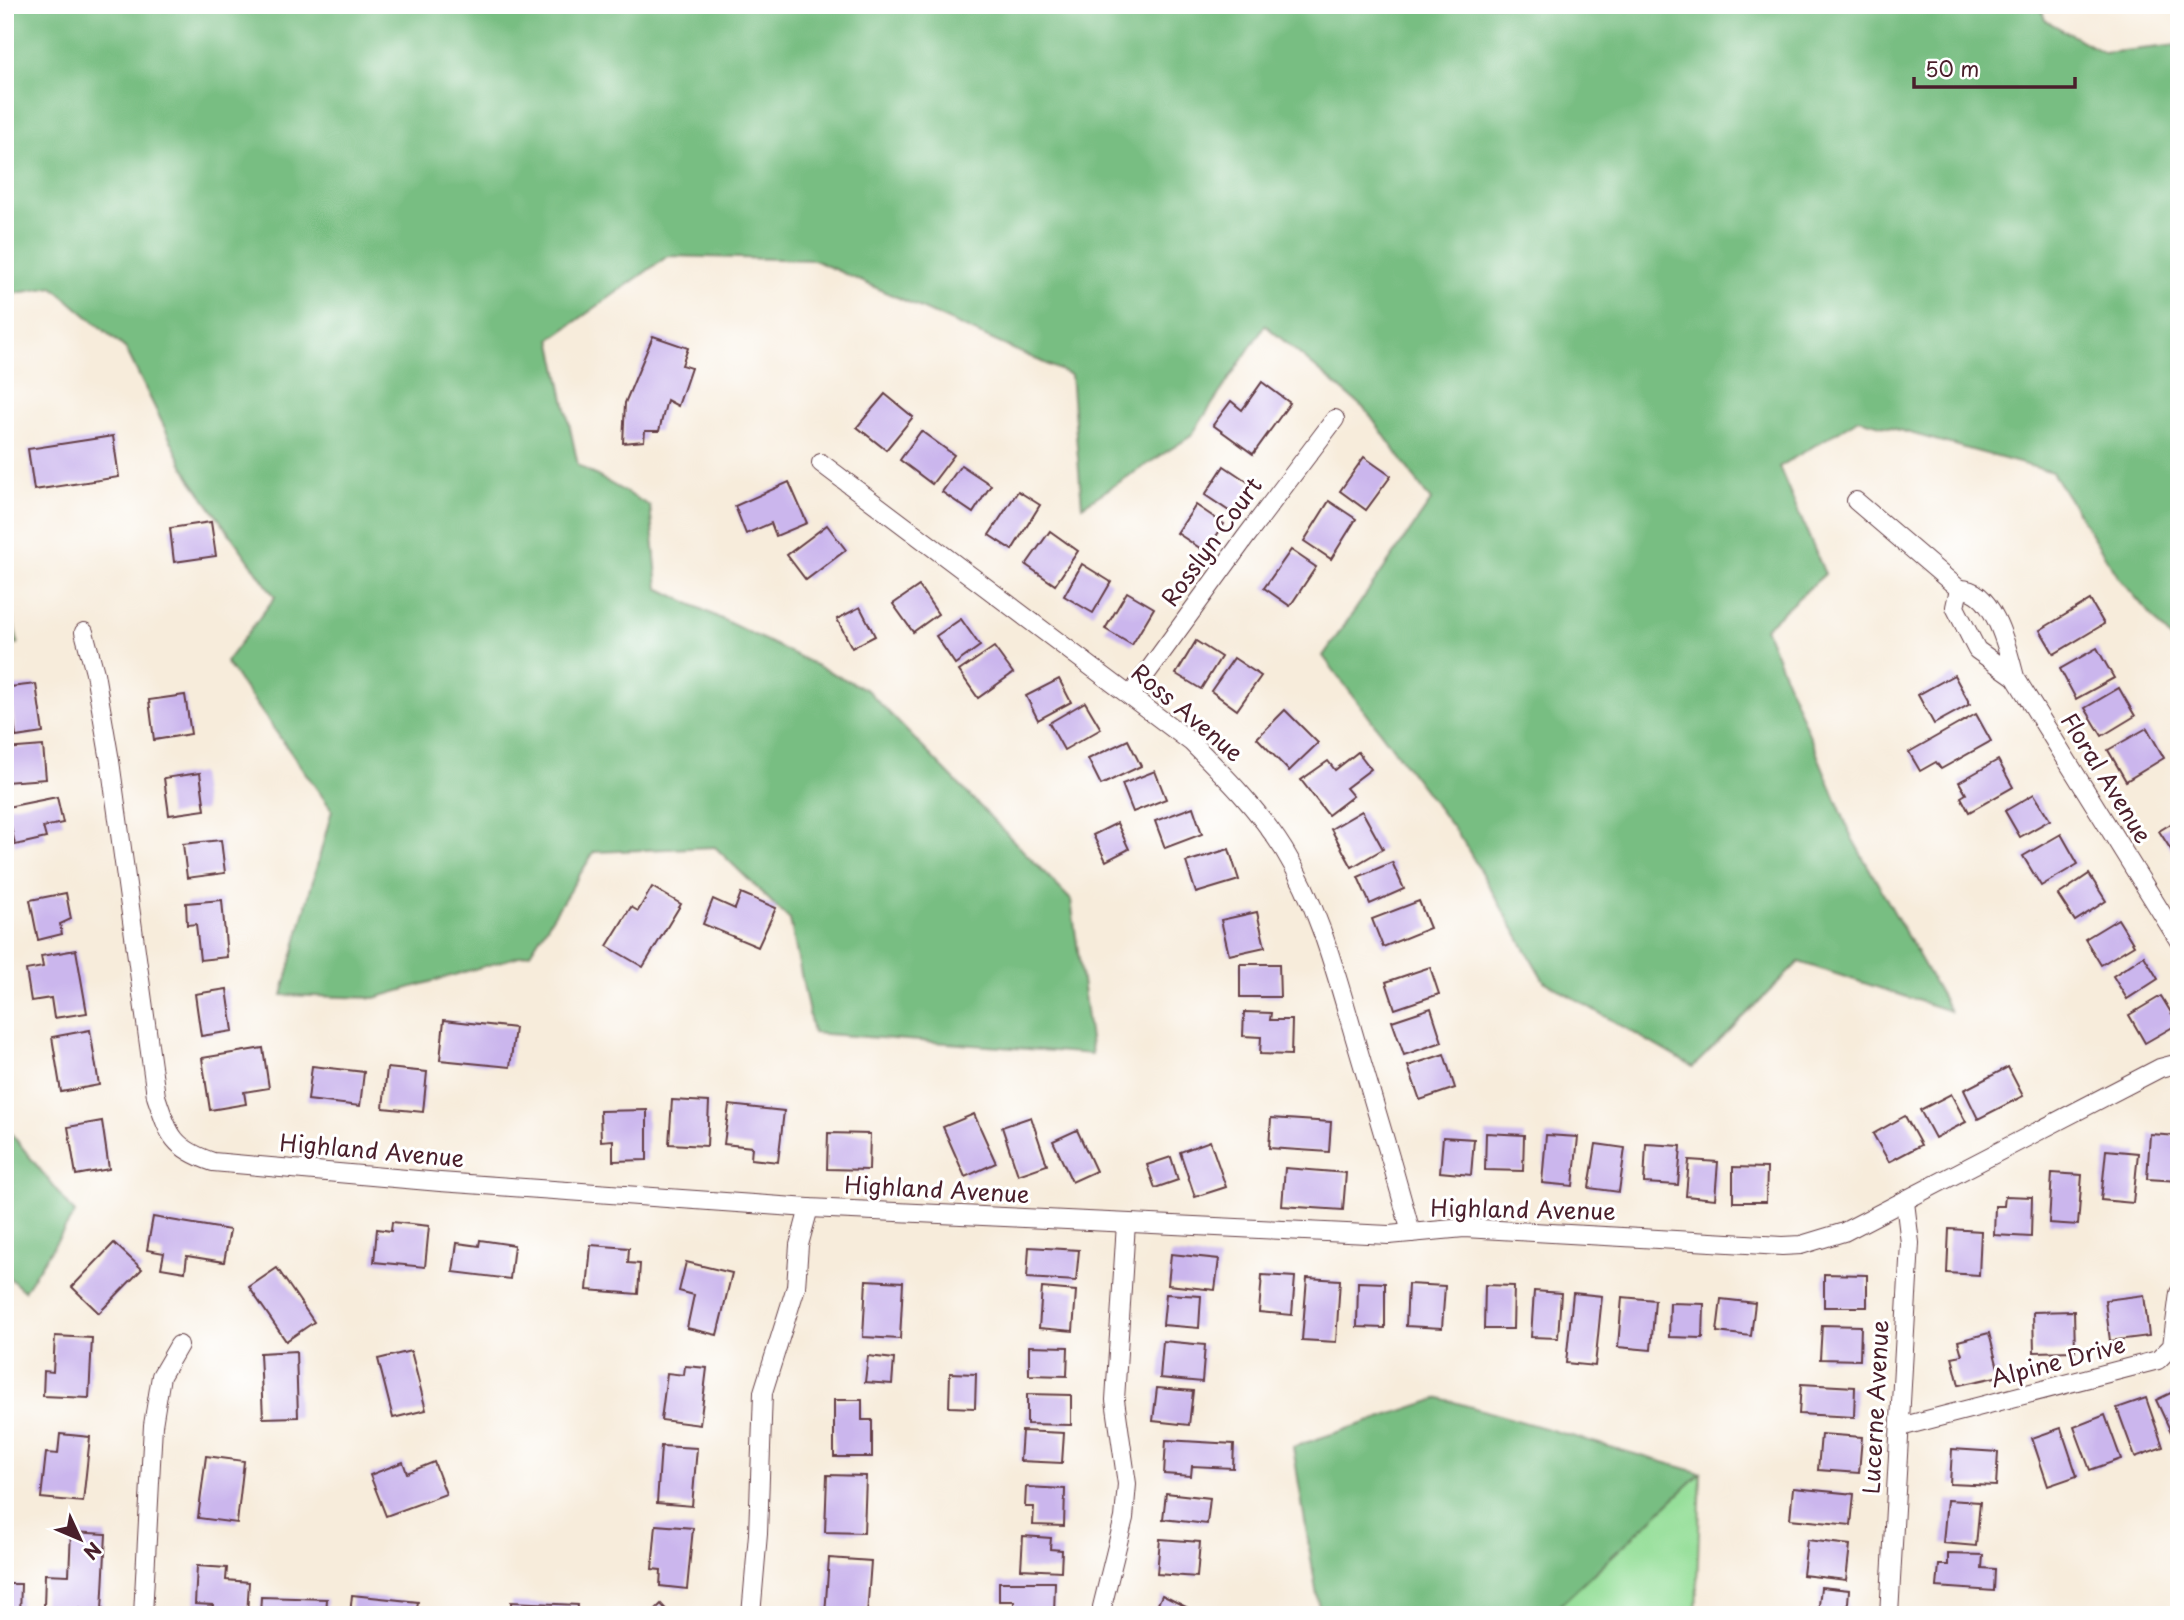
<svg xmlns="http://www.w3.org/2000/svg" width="2184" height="1620" viewBox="0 0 2184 1620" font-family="'Playpen Sans',sans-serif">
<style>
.green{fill:#96df9a;stroke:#707f62;stroke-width:2}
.forest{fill:#78be82;stroke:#616e56;stroke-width:2}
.building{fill:#cbb6ed}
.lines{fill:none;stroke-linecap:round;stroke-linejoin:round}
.street-casing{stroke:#643e45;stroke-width:20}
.street{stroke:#fff;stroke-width:18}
.labels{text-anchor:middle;stroke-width:6;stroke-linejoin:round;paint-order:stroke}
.street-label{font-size:23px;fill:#4a1f2b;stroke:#fff}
</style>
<rect width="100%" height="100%" fill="#fff"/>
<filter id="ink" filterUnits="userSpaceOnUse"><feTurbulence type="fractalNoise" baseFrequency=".0143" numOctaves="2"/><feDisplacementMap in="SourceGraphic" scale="14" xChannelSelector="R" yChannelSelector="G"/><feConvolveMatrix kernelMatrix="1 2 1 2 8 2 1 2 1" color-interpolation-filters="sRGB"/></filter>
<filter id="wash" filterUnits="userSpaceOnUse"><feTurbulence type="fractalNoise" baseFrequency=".00686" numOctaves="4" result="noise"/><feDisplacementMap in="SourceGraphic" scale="28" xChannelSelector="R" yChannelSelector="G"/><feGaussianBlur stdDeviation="1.57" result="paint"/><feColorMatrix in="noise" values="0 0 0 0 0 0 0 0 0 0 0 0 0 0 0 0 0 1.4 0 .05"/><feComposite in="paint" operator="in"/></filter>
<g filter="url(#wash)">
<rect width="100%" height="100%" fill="#f7ecdb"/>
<polygon class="green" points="1701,1473 1696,1615 1549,1615"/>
<g class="forest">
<polygon points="5,5 2040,5 2045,20 2104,53 2178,45 2179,43 2179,648 2119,578 2052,472 1859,419 1779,467 1825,574 1765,628 1852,838 1950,1011 1799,962 1693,1067 1544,981 1463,841 1323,656 1431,501 1366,410 1265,325 1191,436 1082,506 1071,375 814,260 668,256 551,339 578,465 650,506 658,588 867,690 1071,900 1092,1054 813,1033 790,920 715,847 594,852 530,953 375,998 282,995 332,810 226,662 275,597 189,477 126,349 53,287 5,295"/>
<polygon points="5,581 18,644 5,646"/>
<polygon points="5,1126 75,1213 24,1291 5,1274"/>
<polygon points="1440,1398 1701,1473 1549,1615 1320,1615 1293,1447"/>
</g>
<g id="blocks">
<g class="building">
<polygon points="653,336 688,348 682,365 691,368 678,406 667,400 659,431 645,431 644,441 623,443 625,403"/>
<polygon points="1262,382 1290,403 1253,454 1213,425 1231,401 1242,410"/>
<polygon points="885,394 913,417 886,450 857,427"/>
<polygon points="921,431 954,455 932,484 900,460"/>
<polygon points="113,436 119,477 34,490 28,449"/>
<polygon points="1364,457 1391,476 1366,510 1340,491"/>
<polygon points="961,465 991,485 973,513 942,492"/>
<polygon points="1224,466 1251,484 1232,513 1205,495"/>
<polygon points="789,482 807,523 776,536 771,523 746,534 735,506"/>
<polygon points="1018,491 1040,505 1012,550 989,535"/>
<polygon points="1329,501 1356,519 1331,559 1304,541"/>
<polygon points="1196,505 1224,524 1206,552 1177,533"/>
<polygon points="211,522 216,556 174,562 170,528"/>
<polygon points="827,525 846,550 806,580 787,555"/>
<polygon points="1050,531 1078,551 1055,585 1026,565"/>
<polygon points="1291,550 1316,567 1290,606 1264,588"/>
<polygon points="1082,564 1111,582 1093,613 1064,596"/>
<polygon points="919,586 938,614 913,632 893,604"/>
<polygon points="1127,592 1154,608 1132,645 1105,629"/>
<polygon points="2090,600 2104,624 2054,654 2040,630"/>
<polygon points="860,607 875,636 852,648 837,619"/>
<polygon points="961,619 980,646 955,664 936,636"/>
<polygon points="1196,641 1221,657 1201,689 1176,674"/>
<polygon points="994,647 1013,673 978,698 959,671"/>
<polygon points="2097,648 2114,678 2076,699 2060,669"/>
<polygon points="1234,658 1261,676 1237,710 1211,691"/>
<polygon points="1954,675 1970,704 1934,724 1918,695"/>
<polygon points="1059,679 1071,702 1038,720 1026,696"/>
<polygon points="36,684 43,733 16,737 10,687"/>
<polygon points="2119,688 2135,716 2102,736 2085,708"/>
<polygon points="185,695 191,734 154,740 149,700"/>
<polygon points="1085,702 1101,729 1064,750 1049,723"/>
<polygon points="1285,710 1318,743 1289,771 1257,738"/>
<polygon points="1976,714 1991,741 1941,769 1936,762 1920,771 1909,752"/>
<polygon points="2147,728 2164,758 2126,781 2108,750"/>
<polygon points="1128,740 1141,766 1101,785 1088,759"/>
<polygon points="43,746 46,779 5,782 5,749"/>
<polygon points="1358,752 1371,769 1346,788 1353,796 1328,815 1301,780 1328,761 1335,770"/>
<polygon points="1998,760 2013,787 1969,812 1961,797 1966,794 1959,782"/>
<polygon points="1155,771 1166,799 1133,812 1122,784"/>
<polygon points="200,773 205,810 169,815 164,778"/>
<polygon points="2034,794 2050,820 2020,837 2005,811"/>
<polygon points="57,797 63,823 43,827 46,838 15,845 7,807"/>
<polygon points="1193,807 1202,834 1165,848 1155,821"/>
<polygon points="1362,811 1383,849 1352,867 1331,829"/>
<polygon points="2179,819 2179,862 2159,831"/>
<polygon points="1117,823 1129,849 1106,861 1093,835"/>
<polygon points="2061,834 2078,864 2041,886 2023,856"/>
<polygon points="221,840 225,873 187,878 183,844"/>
<polygon points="1229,849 1239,880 1196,893 1186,862"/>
<polygon points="1392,862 1404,889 1370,904 1358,877"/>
<polygon points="2089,874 2106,901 2075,921 2058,895"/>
<polygon points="652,887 681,904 643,967 607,946 631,907 638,911"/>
<polygon points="66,893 71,919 60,924 62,934 38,940 30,900"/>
<polygon points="741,893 776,908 758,947 703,924 713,899 735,909"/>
<polygon points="222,900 227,957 200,960 196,924 187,925 186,903"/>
<polygon points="1419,901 1430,928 1383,947 1372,919"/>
<polygon points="1257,912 1265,947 1229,955 1221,920"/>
<polygon points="2118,919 2134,945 2101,965 2085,939"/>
<polygon points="76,950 87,1013 54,1018 51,998 31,1001 26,970 43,967 41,956"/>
<polygon points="2144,956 2158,979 2127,999 2113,976"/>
<polygon points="1240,964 1279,964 1280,997 1240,997"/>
<polygon points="1430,967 1439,994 1395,1009 1386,982"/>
<polygon points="227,989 233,1031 201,1036 195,994"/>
<polygon points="2161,996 2178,1024 2145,1043 2129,1015"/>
<polygon points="1431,1008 1442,1042 1404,1055 1392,1021"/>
<polygon points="1244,1012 1271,1013 1270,1020 1292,1020 1291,1055 1260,1054 1261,1037 1243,1036"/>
<polygon points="444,1020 515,1028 510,1067 440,1060"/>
<polygon points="90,1030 99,1085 61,1092 52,1037"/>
<polygon points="263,1048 269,1088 244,1092 246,1104 210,1110 202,1058"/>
<polygon points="1444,1054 1455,1088 1420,1100 1408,1066"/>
<polygon points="312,1066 364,1072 360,1106 308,1100"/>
<polygon points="2008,1067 2023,1096 1978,1119 1964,1090"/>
<polygon points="387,1068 427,1072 423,1112 383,1108"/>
<polygon points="1951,1094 1966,1122 1935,1138 1920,1110"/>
<polygon points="672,1100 709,1102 707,1146 669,1144"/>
<polygon points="729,1105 784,1111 778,1162 751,1159 752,1147 724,1144"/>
<polygon points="647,1110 647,1160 613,1161 613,1140 601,1141 600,1111"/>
<polygon points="974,1114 996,1163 965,1177 943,1127"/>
<polygon points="1905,1116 1921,1145 1889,1162 1873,1134"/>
<polygon points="1031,1117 1047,1165 1018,1175 1002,1127"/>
<polygon points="1271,1118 1331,1122 1329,1152 1269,1148"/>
<polygon points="102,1121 109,1169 76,1175 68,1127"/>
<polygon points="1077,1130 1096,1171 1072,1182 1053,1141"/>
<polygon points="828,1133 870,1134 869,1170 827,1169"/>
<polygon points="1486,1133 1524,1135 1523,1171 1485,1170"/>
<polygon points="2150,1134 2179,1136 2179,1181 2147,1179"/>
<polygon points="1546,1135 1578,1137 1573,1186 1542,1183"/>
<polygon points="1443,1137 1474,1139 1471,1175 1440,1172"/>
<polygon points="1210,1141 1226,1187 1195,1197 1180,1152"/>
<polygon points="1596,1144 1625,1148 1619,1192 1589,1188"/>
<polygon points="1646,1144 1681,1146 1678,1185 1644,1183"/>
<polygon points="2106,1150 2138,1153 2133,1203 2101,1200"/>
<polygon points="1171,1157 1178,1180 1155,1188 1147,1165"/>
<polygon points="1689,1160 1718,1162 1715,1199 1686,1196"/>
<polygon points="1733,1167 1767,1168 1766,1202 1733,1202"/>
<polygon points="1285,1168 1346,1173 1343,1210 1282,1206"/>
<polygon points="2052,1173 2082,1175 2078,1225 2049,1223"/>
<polygon points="2005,1196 2032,1197 2031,1237 1994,1235 1995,1206 2004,1206"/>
<polygon points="153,1217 230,1230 224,1262 187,1256 185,1272 161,1268 164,1253 147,1250"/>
<polygon points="392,1222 429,1226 425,1267 374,1262 377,1229 391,1231"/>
<polygon points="1949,1229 1981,1231 1979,1275 1947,1273"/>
<polygon points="480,1240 514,1245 510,1279 453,1272 457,1243 479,1246"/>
<polygon points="114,1243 142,1269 99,1313 72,1287"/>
<polygon points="591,1245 629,1248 628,1263 640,1264 638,1294 587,1290"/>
<polygon points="1029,1247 1079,1250 1076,1281 1027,1278"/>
<polygon points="1171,1254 1219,1259 1215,1290 1168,1285"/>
<polygon points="686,1262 732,1273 717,1335 687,1328 694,1295 679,1291"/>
<polygon points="277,1268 314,1322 286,1341 249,1287"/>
<polygon points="1824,1274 1867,1275 1867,1307 1824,1307"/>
<polygon points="1262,1275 1295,1277 1292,1315 1259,1312"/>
<polygon points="1307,1278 1340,1280 1336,1342 1302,1340"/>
<polygon points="866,1280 903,1282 900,1339 863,1337"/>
<polygon points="1358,1282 1385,1283 1385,1328 1357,1327"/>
<polygon points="1408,1284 1445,1286 1442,1328 1406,1326"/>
<polygon points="1485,1285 1514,1286 1513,1329 1484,1329"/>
<polygon points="1042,1288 1076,1291 1073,1331 1039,1328"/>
<polygon points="1534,1291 1561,1293 1558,1338 1531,1337"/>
<polygon points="1573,1293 1602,1296 1595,1366 1566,1363"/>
<polygon points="1166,1294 1201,1296 1199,1328 1163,1325"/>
<polygon points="2144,1295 2149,1336 2110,1341 2105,1300"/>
<polygon points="1622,1297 1655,1300 1651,1350 1618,1347"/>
<polygon points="1721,1299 1755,1303 1751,1336 1717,1332"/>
<polygon points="1670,1303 1704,1304 1703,1338 1669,1337"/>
<polygon points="2074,1311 2075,1351 2034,1352 2033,1312"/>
<polygon points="1822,1325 1861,1326 1860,1360 1820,1359"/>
<polygon points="1989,1333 2000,1376 1959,1385 1952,1357 1962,1355 1958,1341"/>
<polygon points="55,1336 92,1338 89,1398 43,1396 44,1371 53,1372"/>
<polygon points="1163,1341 1205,1345 1202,1382 1160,1378"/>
<polygon points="1029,1346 1068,1347 1067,1376 1029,1375"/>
<polygon points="296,1351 298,1417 263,1418 260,1353"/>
<polygon points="411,1351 426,1410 393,1418 378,1359"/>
<polygon points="868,1356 894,1359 892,1384 865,1382"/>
<polygon points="685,1366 707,1368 700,1425 661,1420 667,1373 684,1375"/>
<polygon points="950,1373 976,1374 975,1408 949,1407"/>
<polygon points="1801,1384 1855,1387 1854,1417 1799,1414"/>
<polygon points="1157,1388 1193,1391 1189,1425 1153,1421"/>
<polygon points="2179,1389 2179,1428 2171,1432 2156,1400"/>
<polygon points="1027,1394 1071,1395 1071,1425 1027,1424"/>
<polygon points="2146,1398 2163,1447 2135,1457 2117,1408"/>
<polygon points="834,1400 862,1400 862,1420 872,1420 872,1457 834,1457"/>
<polygon points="2105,1415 2121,1459 2090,1470 2074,1427"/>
<polygon points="2061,1428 2077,1476 2048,1486 2032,1438"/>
<polygon points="1022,1431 1064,1433 1062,1463 1020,1461"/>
<polygon points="60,1434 90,1437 83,1502 41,1498 46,1453 58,1454"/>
<polygon points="1821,1434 1862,1437 1859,1473 1818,1470"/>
<polygon points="1166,1440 1234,1444 1233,1468 1192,1466 1191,1476 1164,1474"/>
<polygon points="661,1446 697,1448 692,1506 657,1503"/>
<polygon points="1952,1449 1998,1452 1996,1486 1950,1484"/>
<polygon points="206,1456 244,1461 237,1523 198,1518"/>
<polygon points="403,1462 407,1473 434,1462 446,1494 386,1516 370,1475"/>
<polygon points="827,1475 866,1476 864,1533 825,1532"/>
<polygon points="1026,1487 1065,1489 1064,1526 1033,1525 1034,1507 1025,1507"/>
<polygon points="1793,1488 1854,1494 1851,1525 1790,1519"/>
<polygon points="1166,1493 1210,1498 1207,1524 1163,1519"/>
<polygon points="1947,1500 1980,1502 1976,1546 1943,1543"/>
<polygon points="656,1525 693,1528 687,1589 660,1586 661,1570 652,1569"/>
<polygon points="71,1532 106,1534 102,1610 44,1607 45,1574 69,1575"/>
<polygon points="1023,1536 1051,1538 1050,1549 1062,1550 1061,1571 1021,1569"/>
<polygon points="1160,1539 1200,1542 1197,1577 1157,1574"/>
<polygon points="1807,1540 1850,1545 1846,1580 1803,1575"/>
<polygon points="1948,1554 1983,1555 1982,1568 1995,1569 1994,1591 1937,1587 1939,1565 1948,1565"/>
<polygon points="829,1558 871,1561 867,1615 825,1615"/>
<polygon points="197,1566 227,1568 226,1580 249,1582 247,1615 212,1615 213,1605 195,1604"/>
<polygon points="999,1582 1055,1582 1054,1615 1014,1615 1014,1601 999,1601"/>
<polygon points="5,1584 21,1584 20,1615 5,1615"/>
<polygon points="1821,1587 1849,1590 1847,1615 1818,1615"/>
<polygon points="352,1595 418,1602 416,1615 350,1615"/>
<polygon points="1162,1595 1202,1615 1153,1615"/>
<polygon points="261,1597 327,1599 326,1615 260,1615"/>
<polygon points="511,1602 578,1605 577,1615 511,1615"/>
<polygon points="661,1604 671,1615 650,1615"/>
<polygon points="1937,1610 1982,1613 1982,1615 1937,1615"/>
</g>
</g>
</g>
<g filter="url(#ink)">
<use href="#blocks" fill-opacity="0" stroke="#643e45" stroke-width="2"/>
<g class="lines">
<defs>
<g id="street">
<path d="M821 463 1191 742C1225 776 1258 809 1284 850 1321 910 1338 982 1358 1049 1376 1110 1395 1171 1411 1233"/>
<polyline points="1856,501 1959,589"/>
<path d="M84 632 95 673 110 761 156 1096C169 1135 172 1148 213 1162L440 1182 809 1208 1389 1235 1464 1228 1782 1246 1801 1245 1844 1232 2160 1068 2179 1063"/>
<path d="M2015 677 1977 650 1955 607 1959 589C1994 587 2008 651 2015 677L2179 941"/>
<polyline points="1130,696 1245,538 1335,419"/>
<polyline points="1900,1427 2158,1360 2172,1346 2179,1293"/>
<polyline points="1102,1607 1124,1518 1127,1484 1115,1400 1126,1223"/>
<polyline points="143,1615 153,1425 161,1376 179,1345"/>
<polyline points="751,1615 758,1534 763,1392 796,1287 799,1245 809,1208"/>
<polyline points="1889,1615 1910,1243 1905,1202"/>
</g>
</defs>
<use href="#street" class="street-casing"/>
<use href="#street" class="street"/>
</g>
</g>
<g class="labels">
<g class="street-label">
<text transform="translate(1212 542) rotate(-54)" y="8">Rosslyn Court</text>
<text transform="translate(1187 713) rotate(40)" y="8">Ross Avenue</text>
<text transform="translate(2106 778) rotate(58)" y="8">Floral Avenue</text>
<text transform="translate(372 1151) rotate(5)" y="8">Highland Avenue</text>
<text transform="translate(937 1190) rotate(3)" y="8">Highland Avenue</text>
<text transform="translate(1523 1210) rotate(1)" y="8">Highland Avenue</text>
<text transform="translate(2058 1362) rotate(-15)" y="8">Alpine Drive</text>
<text transform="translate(1876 1407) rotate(-87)" y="8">Lucerne Avenue</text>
</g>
</g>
<rect width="2184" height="1620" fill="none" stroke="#fff" stroke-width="28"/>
<g transform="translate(80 1539) rotate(134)" stroke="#ffffff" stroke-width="5" paint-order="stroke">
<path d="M0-5L12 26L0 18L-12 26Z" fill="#4a1f2b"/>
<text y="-10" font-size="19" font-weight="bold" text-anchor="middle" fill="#4a1f2b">N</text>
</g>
<path d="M1914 77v10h161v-10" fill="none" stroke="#4a1f2b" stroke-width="3.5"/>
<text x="1925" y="77" font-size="21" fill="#4a1f2b" stroke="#ffffff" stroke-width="5" paint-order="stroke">50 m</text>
</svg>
